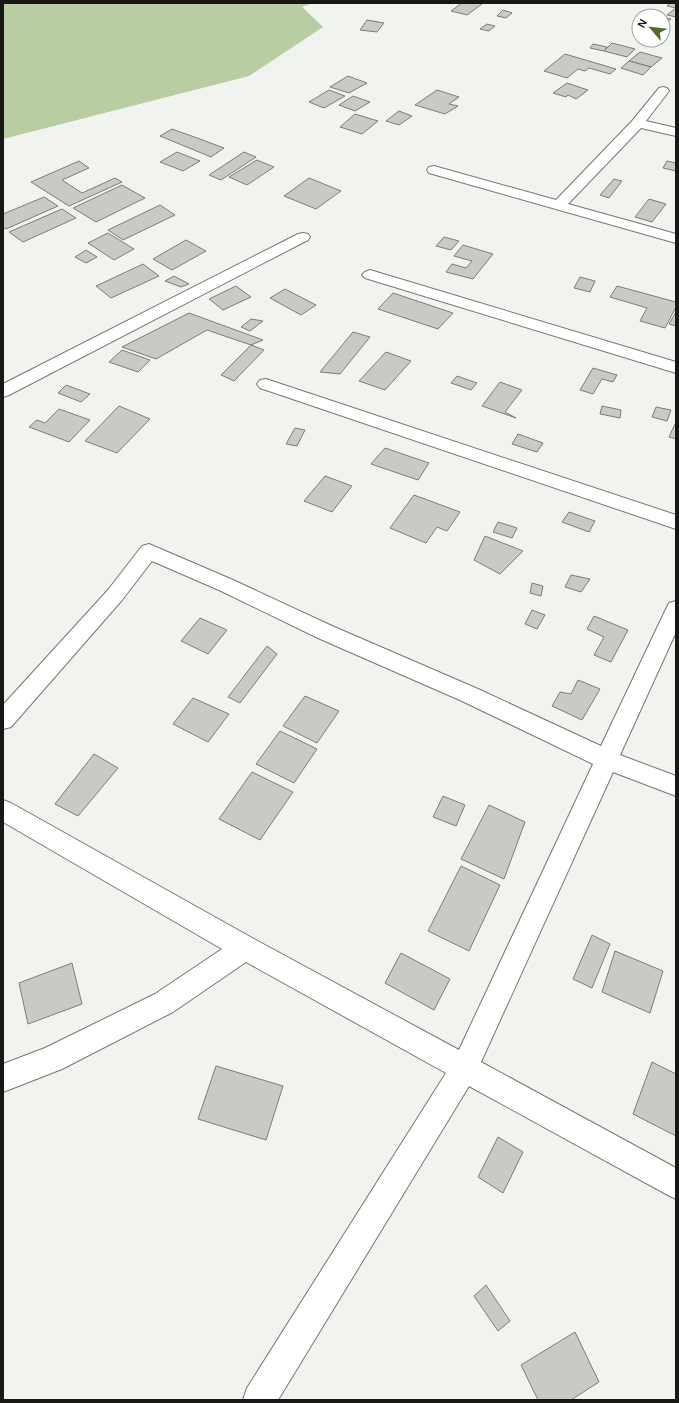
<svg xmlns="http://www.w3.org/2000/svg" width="679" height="1403" viewBox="0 0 679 1403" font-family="Helvetica,sans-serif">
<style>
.green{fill:#b8cda2}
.building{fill:#c7cac5;stroke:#7b7d78}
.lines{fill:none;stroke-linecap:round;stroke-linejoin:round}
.minor-casing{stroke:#747772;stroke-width:2}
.minor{fill:#fff;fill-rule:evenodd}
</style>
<rect width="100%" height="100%" fill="#f1f4ee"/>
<polygon class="green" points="3,3 313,3 302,7 323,27 249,76 3,139"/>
<g class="building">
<polygon points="462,3 478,3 482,4 467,15 451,11"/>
<polygon points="670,3 676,4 676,17 667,15 676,8 667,6"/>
<polygon points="503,10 512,13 506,18 497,16"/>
<polygon points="663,17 671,19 663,26"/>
<polygon points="367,20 384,23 377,32 360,30"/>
<polygon points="487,24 495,26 489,31 480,29"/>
<polygon points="612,43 635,49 627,57 604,51"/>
<polygon points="593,44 607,47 604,51 590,48"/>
<polygon points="640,52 662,58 651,67 629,61"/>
<polygon points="565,54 616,69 610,74 589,68 585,71 578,69 567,78 544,71"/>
<polygon points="629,61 651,67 643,75 621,68"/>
<polygon points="348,76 367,83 349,93 330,87"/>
<polygon points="567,83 588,90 576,99 568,95 566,97 553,93"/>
<polygon points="329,90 345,96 324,108 309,102"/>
<polygon points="437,90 459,97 449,104 458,106 445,114 415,105"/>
<polygon points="353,96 370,102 355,111 339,105"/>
<polygon points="399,111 412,116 399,125 386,121"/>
<polygon points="355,114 378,121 362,134 340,127"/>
<polygon points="172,129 200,139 224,148 211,157 160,136"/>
<polygon points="177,152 200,161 183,171 160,162"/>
<polygon points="244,152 256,157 221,180 209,175"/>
<polygon points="257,160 274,167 247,185 229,177"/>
<polygon points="79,161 89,168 62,180 82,193 115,178 122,182 69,206 31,182"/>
<polygon points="667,161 676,163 676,171 663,168"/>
<polygon points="309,178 341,191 316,209 284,196"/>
<polygon points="614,179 622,181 609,198 600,195"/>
<polygon points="122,185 145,198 96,222 73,208"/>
<polygon points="44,197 58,206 6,229 3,227 3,214"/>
<polygon points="649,199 666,204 652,222 635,217"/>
<polygon points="160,205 175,215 123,240 108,230"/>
<polygon points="62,209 76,218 23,242 9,232"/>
<polygon points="108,233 134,249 114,260 88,243"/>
<polygon points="444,237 459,241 451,250 436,246"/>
<polygon points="186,240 206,251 172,270 153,259"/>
<polygon points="463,245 493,254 473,279 446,272 452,264 466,268 472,261 454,256"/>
<polygon points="86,250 97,257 86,263 75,257"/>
<polygon points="143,264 159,276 111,298 96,286"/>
<polygon points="174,276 189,284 181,287 165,281"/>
<polygon points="580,277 595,281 590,292 574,288"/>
<polygon points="236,286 251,297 223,310 209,299"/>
<polygon points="617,286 676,302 676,307 665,328 640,321 647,308 610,297"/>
<polygon points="285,289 316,305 301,315 270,298"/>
<polygon points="393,293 453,313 438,329 378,309"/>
<polygon points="676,312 676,326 669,324"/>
<polygon points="189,313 263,340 251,345 207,330 156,359 122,347"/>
<polygon points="251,319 263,321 250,331 241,327"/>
<polygon points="353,332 370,337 340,374 320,372"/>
<polygon points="251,345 264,350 234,381 221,375"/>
<polygon points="122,350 150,360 138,372 109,362"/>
<polygon points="386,352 411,361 385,390 359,381"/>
<polygon points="593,368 617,375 613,382 602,379 593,394 580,390"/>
<polygon points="457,376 477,383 471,390 451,383"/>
<polygon points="500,382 522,390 505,412 516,418 482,406"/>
<polygon points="66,385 90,394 81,402 58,393"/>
<polygon points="119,406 150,419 117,453 85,441"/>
<polygon points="602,406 621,410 620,418 600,414"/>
<polygon points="656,407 671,410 667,421 652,417"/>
<polygon points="59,409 90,420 69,442 29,427 37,420 45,423"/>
<polygon points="675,424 676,424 676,439 669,437"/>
<polygon points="295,428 305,430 297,446 286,444"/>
<polygon points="518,434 543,443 537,452 512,444"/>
<polygon points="385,448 429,463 418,480 371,464"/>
<polygon points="325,476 352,486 332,512 304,501"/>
<polygon points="414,495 460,512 447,531 437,527 426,543 390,528"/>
<polygon points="569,512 595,521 589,532 562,522"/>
<polygon points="498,522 517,528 512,538 493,532"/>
<polygon points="485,536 523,551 500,574 474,560"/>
<polygon points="571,575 590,579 581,592 565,587"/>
<polygon points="532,583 543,586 541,596 530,593"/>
<polygon points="532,610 545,615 537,629 525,624"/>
<polygon points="594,616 628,630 611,662 594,655 604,637 587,629"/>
<polygon points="200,618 227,630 208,654 181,641"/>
<polygon points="267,646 277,654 240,703 228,697"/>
<polygon points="578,680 600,689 582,720 552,706 560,692 571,694"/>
<polygon points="305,696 339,711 317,743 283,726"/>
<polygon points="193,698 229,714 208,742 173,724"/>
<polygon points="280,731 317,749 294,783 256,764"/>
<polygon points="94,754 118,768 78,816 55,804"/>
<polygon points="252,772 293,792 260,840 219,819"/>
<polygon points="443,796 465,805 456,826 433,817"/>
<polygon points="489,805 525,822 504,879 461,859"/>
<polygon points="461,866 500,885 469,951 428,931"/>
<polygon points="592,935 610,944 592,988 573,979"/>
<polygon points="615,951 663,971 650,1013 602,992"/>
<polygon points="401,953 450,979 434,1010 385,983"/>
<polygon points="72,963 82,1004 28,1024 19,983"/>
<polygon points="652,1062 676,1074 676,1136 633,1114"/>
<polygon points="216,1066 283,1086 266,1140 198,1119"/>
<polygon points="498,1137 523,1152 503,1193 478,1177"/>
<polygon points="486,1285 510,1321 498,1331 474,1296"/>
<polygon points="575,1332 599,1382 571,1400 538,1400 521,1365"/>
</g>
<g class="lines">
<defs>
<g id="minor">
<polygon points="663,87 667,88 669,91 646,121 676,128 676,136 641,128 568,204 676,234 676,243 429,173 427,170 429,167 434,166 556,200 633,120 659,88"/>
<polygon points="303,233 308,234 310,237 308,240 9,395 3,397 3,384 298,234"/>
<polygon points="370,270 676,362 676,373 365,278 362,275 365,272"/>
<polygon points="266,379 676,515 676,529 260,388 257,384 260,380"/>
<polygon points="149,544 233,580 332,626 478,689 601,746 666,609 669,603 676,601 676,632 620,755 676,776 676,796 613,772 481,1062 676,1168 676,1199 666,1194 469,1086 278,1400 243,1400 247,1388 446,1073 246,962 173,1012 62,1069 3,1092 3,1064 45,1048 155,994 222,949 3,822 3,800 11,803 254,939 459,1050 593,764 462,701 318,638 219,590 152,561 122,600 11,727 3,729 3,705 108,590 142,546"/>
</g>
</defs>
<use href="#minor" class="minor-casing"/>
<use href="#minor" class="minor"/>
</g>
<rect width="679" height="1403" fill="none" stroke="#171716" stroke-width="8"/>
<g transform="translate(651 28) rotate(298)"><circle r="19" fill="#ffffff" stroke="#a2a2a2"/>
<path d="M0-3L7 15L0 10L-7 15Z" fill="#516f25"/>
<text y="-6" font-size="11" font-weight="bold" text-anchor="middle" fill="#171716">N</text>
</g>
</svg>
